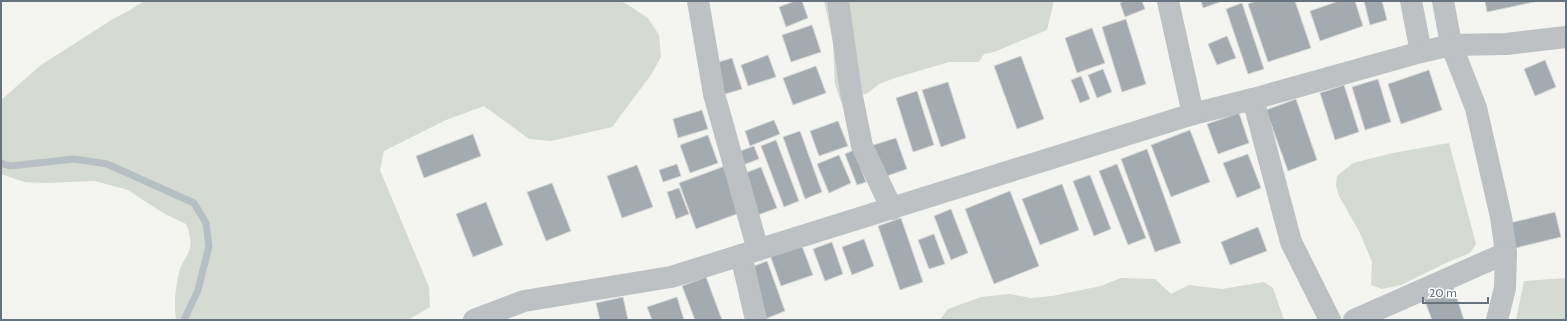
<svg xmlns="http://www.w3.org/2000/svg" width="1567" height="321" viewBox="0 0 1567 321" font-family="Cabin,sans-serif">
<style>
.green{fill:#d5dad2}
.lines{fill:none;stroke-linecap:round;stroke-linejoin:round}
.stream{stroke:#b6c0c4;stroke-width:7}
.building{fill:#a4abb0;stroke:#d5d5d3}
.minor{stroke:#bdc1c4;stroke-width:22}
.tertiary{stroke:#bdc1c4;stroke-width:22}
</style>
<rect width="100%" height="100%" fill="#f4f4f0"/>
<g class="green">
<path d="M144 1H622L648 18 659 35 661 57 651 75 612 127 551 141 529 139 484 106 446 120 384 151 380 170 429 287 430 307 408 320H176C174 306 175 291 178 277 183 252 198 254 186 224L163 213 128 190 95 181 44 183 24 182 1 174V100L41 65 113 19 130 10Z"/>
<polygon points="824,1 1054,1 1047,30 994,52 984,54 979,62 949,62 898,77 879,84 868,93 841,102 835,84 833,42"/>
<polygon points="1449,143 1476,244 1470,253 1448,262 1401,285 1382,289 1371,285 1372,262 1360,233 1339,196 1336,186 1337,176 1353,163 1393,153"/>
<polygon points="1121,278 1155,279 1171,294 1189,285 1222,289 1264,282 1273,288 1284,320 941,320 941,318 948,309 981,297 1010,294 1031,298 1052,296 1101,286"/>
<polygon points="1566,278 1566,320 1516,320 1524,281"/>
</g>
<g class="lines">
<polyline class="stream" points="1,163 10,166 74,159 107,164 194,203 206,223 209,246 198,290 184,320"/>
</g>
<g class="building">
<polygon points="795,1 802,1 808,18 786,27 779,7"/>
<polygon points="1124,1 1142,1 1145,9 1125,17 1120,3"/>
<polygon points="1201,1 1223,1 1203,8"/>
<polygon points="1256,1 1295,1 1311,48 1268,62 1248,4"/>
<polygon points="1339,1 1355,1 1363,26 1320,41 1310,11"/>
<polygon points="1364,1 1382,1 1387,20 1370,25"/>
<polygon points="1485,1 1539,1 1487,12"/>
<polygon points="1242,3 1264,69 1248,74 1226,9"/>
<polygon points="1126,19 1146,84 1122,92 1102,27"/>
<polygon points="812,25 821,52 791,62 782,35"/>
<polygon points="1092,28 1105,63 1077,73 1065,38"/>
<polygon points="1227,36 1236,58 1217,65 1208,44"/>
<polygon points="768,55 776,77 748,86 741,65"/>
<polygon points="1021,56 1044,119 1017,129 994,66"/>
<polygon points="732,58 742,89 722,95 712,64"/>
<polygon points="1545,60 1556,87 1535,96 1524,69"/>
<polygon points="816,66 826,93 793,105 783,78"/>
<polygon points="1103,69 1112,92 1097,98 1088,75"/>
<polygon points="1429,70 1442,110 1401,124 1388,84"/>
<polygon points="1081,76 1090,99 1080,103 1071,80"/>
<polygon points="1378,79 1391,122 1365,130 1352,87"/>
<polygon points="948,82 966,138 941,147 922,90"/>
<polygon points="1344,85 1359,132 1335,140 1320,93"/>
<polygon points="917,91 934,145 913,152 896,98"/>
<polygon points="1296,99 1317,160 1288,171 1266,110"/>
<polygon points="702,110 708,129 678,138 673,119"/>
<polygon points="1239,113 1249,143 1218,154 1207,124"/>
<polygon points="774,120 780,134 750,146 745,131"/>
<polygon points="838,121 848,146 819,156 810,131"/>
<polygon points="1190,130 1210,182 1171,197 1151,145"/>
<polygon points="800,131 822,192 805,199 783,137"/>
<polygon points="473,134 481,156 424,178 416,156"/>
<polygon points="708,135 718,163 690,173 680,145"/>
<polygon points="896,138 907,169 881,178 870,146"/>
<polygon points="776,140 799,201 784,207 761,146"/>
<polygon points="754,146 759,159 740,166 735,153"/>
<polygon points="1147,149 1181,243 1155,252 1121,159"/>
<polygon points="854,150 866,182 857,185 845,154"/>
<polygon points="1248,154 1261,188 1237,198 1223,163"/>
<polygon points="839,155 851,183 829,193 817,164"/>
<polygon points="677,164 681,176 663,182 659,170"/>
<polygon points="1117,164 1146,238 1128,245 1099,171"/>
<polygon points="637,165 653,207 622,218 607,176"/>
<polygon points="725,166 742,212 696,229 679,183"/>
<polygon points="761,167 777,208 755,216 740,175"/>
<polygon points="1090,175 1111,229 1094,236 1073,181"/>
<polygon points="552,183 571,231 546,241 527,192"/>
<polygon points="1062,184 1079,230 1040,245 1022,199"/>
<polygon points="679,188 689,214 676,219 667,192"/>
<polygon points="1010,191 1039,266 994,284 965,209"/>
<polygon points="486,202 503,245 473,257 456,214"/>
<polygon points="951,209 968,253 951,260 934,216"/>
<polygon points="1555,212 1561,237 1511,249 1506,224"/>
<polygon points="901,218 923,282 900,290 878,226"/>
<polygon points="1258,227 1267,251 1230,265 1221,242"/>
<polygon points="934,234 945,264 929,269 918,240"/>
<polygon points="864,239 874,266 852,275 842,247"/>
<polygon points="800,241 813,275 781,286 769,252"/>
<polygon points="832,242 843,274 825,281 813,249"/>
<polygon points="767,261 785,311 765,319 747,269"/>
<polygon points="706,277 722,320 695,320 682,286"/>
<polygon points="1453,286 1464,320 1432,320 1423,296"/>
<polygon points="623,297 628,320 600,320 596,303"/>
<polygon points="677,297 684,320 652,320 647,307"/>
</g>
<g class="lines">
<g class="minor">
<polyline points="698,1 714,94 758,250"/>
<polyline points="838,1 851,92 862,146 892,209"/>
<polyline points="1411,1 1421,52"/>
<polyline points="1443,1 1451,44 1476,108 1501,217 1506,253 1505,288 1497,320"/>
<polyline points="1253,99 1291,242 1330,320"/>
<polyline points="741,255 756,320"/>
<polyline points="474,320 524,301 671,277 1193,114 1253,99 1421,52 1452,45 1506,44 1566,37"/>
<polyline points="1354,320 1506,253"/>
</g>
<polyline class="tertiary" points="1168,1 1193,114"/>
</g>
<rect width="1567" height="321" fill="none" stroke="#66737f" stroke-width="4"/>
<path d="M1423 297v6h65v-6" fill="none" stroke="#66737f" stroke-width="2"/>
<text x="1429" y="297" font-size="12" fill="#66737f" stroke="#ffffff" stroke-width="3" paint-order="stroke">20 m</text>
</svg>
